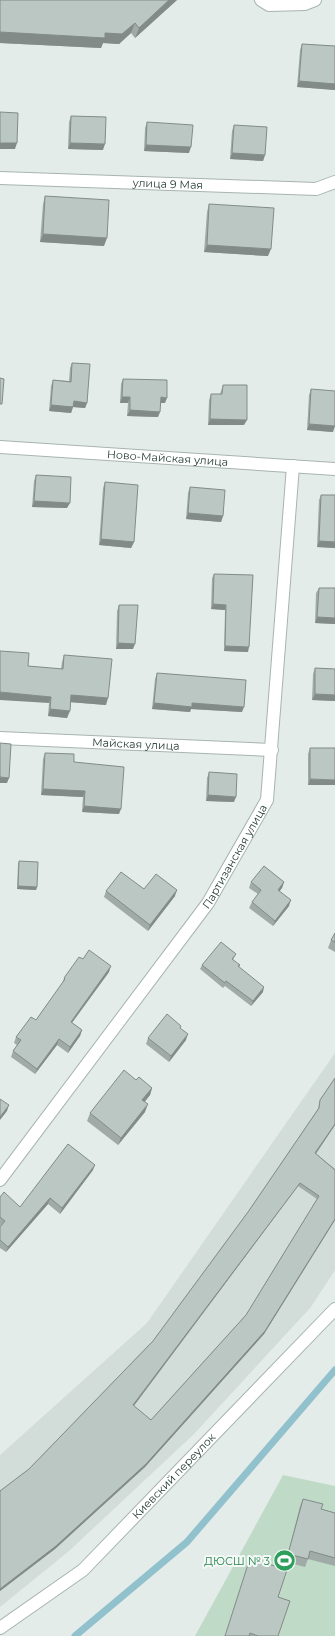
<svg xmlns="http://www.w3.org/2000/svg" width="335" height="1636" viewBox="0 0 335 1636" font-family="Montserrat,sans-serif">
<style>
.built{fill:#d2dcd8}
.green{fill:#bfdbc7}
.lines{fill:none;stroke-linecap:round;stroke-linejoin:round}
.stream{stroke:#91c1cc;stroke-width:7}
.minor-casing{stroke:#a7b4b0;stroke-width:14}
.minor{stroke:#fff;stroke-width:12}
.wall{fill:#a0aba7;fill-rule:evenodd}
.shaded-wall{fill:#828b88}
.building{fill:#bac7c2;stroke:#828b88;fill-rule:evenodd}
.labels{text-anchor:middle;stroke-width:4;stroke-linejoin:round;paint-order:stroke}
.street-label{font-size:11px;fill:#253c36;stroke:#f4f9f7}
.leisure-label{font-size:11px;fill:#27864d;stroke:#f4f9f7;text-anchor:end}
</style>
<rect width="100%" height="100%" fill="#e4ece9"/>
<polygon class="built" points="335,1053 335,1270 311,1307 194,1434 69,1551 0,1607 0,1455 147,1323"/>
<polygon class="green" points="283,1475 335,1486 335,1636 195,1636"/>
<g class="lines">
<polyline class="stream" points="75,1636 187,1542 335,1370"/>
<defs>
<g id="minor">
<polyline points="261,0 269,5 305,4 315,0"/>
<path id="s1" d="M0 178 316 189 335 182"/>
<path id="s2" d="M0 447 335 469"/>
<path id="s3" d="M0 738 272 750"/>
<path id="s4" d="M0 1180 208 903 267 800 293 466"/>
<path id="s5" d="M0 1628 83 1570 335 1309"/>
</g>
</defs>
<use href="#minor" class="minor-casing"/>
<use href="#minor" class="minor"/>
</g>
<g class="wall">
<polygon points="0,0 177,0 135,38 131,33 119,44 103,43 101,48 0,43"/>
<polygon points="302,44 335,46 335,90 297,87 300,50"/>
<polygon points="71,116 103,150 68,149 69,122"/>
<polygon points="147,122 189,153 144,151 145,128"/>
<polygon points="234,125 265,155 263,161 230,159 232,131"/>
<polygon points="45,196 104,246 40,242 43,204"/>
<polygon points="209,204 268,256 204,252 207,212"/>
<polygon points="72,363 87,403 85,408 73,407 71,413 49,411 51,386 53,380 69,381 70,368"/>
<polygon points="123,379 165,403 161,403 158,417 127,416 128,403 120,403 121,384"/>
<polygon points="223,385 244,425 208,425 209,400 211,394 220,394"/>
<polygon points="311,389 333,432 307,430 309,395"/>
<polygon points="36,475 67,508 32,507 34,481"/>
<polygon points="105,482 134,542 131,548 99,545 103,488"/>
<polygon points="190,487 223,516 221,522 186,519 188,493"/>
<polygon points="321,495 335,548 317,547 319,500"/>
<polygon points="214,574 248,652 224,651 225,610 211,609 212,578"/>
<polygon points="319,588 335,588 335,624 315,623 316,593"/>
<polygon points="119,605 133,649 116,649 117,611"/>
<polygon points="64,655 106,705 70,702 67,718 48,716 49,703 28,666 61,669 62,662"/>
<polygon points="315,668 335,669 335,701 312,700 313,674"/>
<polygon points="157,673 242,712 191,709 190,712 152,709 155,679"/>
<polygon points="310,748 335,748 308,785 308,754"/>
<polygon points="45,753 74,762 119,814 82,812 83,797 41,795 43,759"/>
<polygon points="209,772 234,802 206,801 207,778"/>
<polygon points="19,861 37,887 36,890 17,889 18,864"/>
<polygon points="251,882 284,882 282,888 279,891 289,906 273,926 249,908 252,902 258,894 249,888"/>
<polygon points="144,889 175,896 148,931 104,897 106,891"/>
<polygon points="335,933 335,952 328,948 331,940"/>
<polygon points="236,954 233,960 240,965 239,967 263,992 251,1006 225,986 223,988 200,969 202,965"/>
<polygon points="83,959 109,972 72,1023 82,1030 80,1036 68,1053 57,1045 35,1074 11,1057 13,1051 17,1045 14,1043 16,1037 36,1020 62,984 64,978"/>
<polygon points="180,1028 186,1040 169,1062 146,1044 148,1038"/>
<path d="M335 1078V1125L316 1154 335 1169V1220L264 1334 145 1467 55 1549 0 1591V1491L29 1469 153 1341 248 1212 318 1109 320 1100ZM298 1186 317 1199 246 1315 151 1420 134 1406Z"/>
<polygon points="136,1080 152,1088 150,1095 144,1102 145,1112 118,1145 87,1121 90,1113"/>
<polygon points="93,1170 60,1214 48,1204 6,1252 0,1248 0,1227 1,1226 0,1225 0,1197 20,1207"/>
<polygon points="303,1499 321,1509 335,1513 335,1566 308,1559 305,1567 286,1562 300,1506"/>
<polygon points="278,1597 278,1636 224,1636"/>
</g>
<g class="shaded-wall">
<polygon points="169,0 177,0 135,38 139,28"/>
<polygon points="135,23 131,33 119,44 103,43 101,48 0,43 0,32 105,33"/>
<polygon points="299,81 335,84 335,90 297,87"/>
<polygon points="0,143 17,143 15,149 0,149"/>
<polygon points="70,143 105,144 103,150 68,149"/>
<polygon points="146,145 191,147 189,153 144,151"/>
<polygon points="232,153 265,155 263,161 230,159"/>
<polygon points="43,234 107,238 104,246 40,242"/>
<polygon points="207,245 271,249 268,256 204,252"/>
<polygon points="122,397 130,397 128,403 120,403"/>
<polygon points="161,397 167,398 165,403 159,403"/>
<polygon points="74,401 87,403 85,408 73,407 71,413 49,411 51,405"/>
<polygon points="130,410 160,412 158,417 127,416"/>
<polygon points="210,419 247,420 244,425 208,425"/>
<polygon points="309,424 335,426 333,432 307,430"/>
<polygon points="34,501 70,503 67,508 32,507"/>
<polygon points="188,513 223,516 221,522 186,519"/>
<polygon points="101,539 134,542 131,548 99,545"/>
<polygon points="319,541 335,542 335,548 317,547"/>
<polygon points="213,604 226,605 225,610 211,609"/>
<polygon points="317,617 335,618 335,624 315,623"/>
<polygon points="118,643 135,644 133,649 116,649"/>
<polygon points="225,646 249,647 248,652 224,651"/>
<polygon points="0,692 51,697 49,703 0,700"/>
<polygon points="315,694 335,695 335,701 312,700"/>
<polygon points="71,695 108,698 106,705 68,702"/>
<polygon points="154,703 192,703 244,707 242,712 191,709 190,712 152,709"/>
<polygon points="50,709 70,711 67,718 48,716"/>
<polygon points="0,777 9,778 7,783 0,783"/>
<polygon points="310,779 335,780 335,785 308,785"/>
<polygon points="43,789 85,791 83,797 41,795"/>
<polygon points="208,795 236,797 234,802 206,801"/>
<polygon points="84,806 121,809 119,814 82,812"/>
<polygon points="284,882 282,888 276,896 278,890"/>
<polygon points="18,886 37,887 36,890 17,889"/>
<polygon points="177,890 175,896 148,931 150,925"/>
<polygon points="291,900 289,906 273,926 275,921"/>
<polygon points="111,966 109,972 68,1028 71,1022"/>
<polygon points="264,987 263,992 251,1006 253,1001"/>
<polygon points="82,1030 80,1036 68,1053 70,1047"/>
<polygon points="188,1034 186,1040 169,1062 171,1056"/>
<polygon points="59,1039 57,1045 35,1074 37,1069"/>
<polygon points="152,1088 150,1095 140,1108 142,1100"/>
<polygon points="148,1104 145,1112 118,1145 121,1138"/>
<polygon points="9,1105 7,1111 0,1120 0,1117"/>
<polygon points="335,1124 335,1125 314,1156 315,1153"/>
<polygon points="95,1165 93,1170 60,1214 62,1208"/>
<polygon points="300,1183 298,1186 132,1408 133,1405"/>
<polygon points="50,1198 48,1204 6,1252 8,1247"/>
<polygon points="335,1219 335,1220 264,1334 145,1467 55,1549 0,1591 0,1589"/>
</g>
<g class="building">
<polygon points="0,0 169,0 139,28 135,23 122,34 105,33 105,38 0,32"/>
<polygon points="302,44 335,46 335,84 299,81"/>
<polygon points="0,112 18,113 17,143 0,143"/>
<polygon points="71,116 106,117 105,144 70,143"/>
<polygon points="147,122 193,125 191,147 146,145"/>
<polygon points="234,125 267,127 265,155 232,153"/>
<polygon points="45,196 109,200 107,238 43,234"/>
<polygon points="209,204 274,208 271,249 207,245"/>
<polygon points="72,363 90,364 87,403 74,401 73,407 51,405 53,380 71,382"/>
<polygon points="0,378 4,379 2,404 0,404"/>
<polygon points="123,379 167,380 167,398 161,397 160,412 130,410 130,397 122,397"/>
<polygon points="223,385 247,385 247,420 210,419 211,394 222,394"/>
<polygon points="311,389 335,391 335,426 309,424"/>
<polygon points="36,475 71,477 70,503 34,501"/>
<polygon points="105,482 138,485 134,542 101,539"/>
<polygon points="190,487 225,490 223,516 188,513"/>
<polygon points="321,495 335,495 335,542 319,541"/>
<polygon points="214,574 253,575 249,647 225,646 226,605 213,604"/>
<polygon points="319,588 335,588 335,618 317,617"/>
<polygon points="119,605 138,605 135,644 118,643"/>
<polygon points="0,651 29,653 28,666 63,669 64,655 112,659 108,698 71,695 70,711 50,709 51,697 0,692"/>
<polygon points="315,668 335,669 335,695 315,694"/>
<polygon points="157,673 246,680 244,707 192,703 192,707 154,703"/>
<polygon points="0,743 11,744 9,778 0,777"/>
<polygon points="310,748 335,748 335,780 310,779"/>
<polygon points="45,753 74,754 74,762 124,767 121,809 84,806 85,791 43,789"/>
<polygon points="209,772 237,774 236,797 208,795"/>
<polygon points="19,861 38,862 37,887 18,886"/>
<polygon points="264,866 284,882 278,890 291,900 275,921 252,902 261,890 251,882"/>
<polygon points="121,872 144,889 156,874 177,890 150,925 106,891"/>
<polygon points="335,933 335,942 331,940"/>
<polygon points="221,942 236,954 232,959 240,965 238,966 264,987 253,1001 226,981 225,983 202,965"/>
<polygon points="89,950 111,966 71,1022 82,1030 70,1047 59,1039 37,1069 13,1051 21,1040 16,1037 31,1017 36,1020 65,979 64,978 79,957 83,959"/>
<polygon points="167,1014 181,1026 180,1028 188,1034 171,1056 148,1038"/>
<polygon points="124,1070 136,1080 139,1077 152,1088 142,1100 148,1104 121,1138 90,1113"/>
<path d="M335 1078V1124L315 1153 335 1170V1219L265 1331 146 1464 56 1546 0 1589V1491L29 1469 153 1341 248 1212 319 1108 320 1100ZM300 1183 319 1196 246 1315 151 1420 133 1405Z"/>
<polygon points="0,1099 9,1105 0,1117"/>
<polygon points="68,1144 95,1165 62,1208 50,1198 8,1247 0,1240 0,1227 5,1221 0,1217 0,1197 4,1192 20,1207"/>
<polygon points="303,1499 323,1504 321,1509 335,1513 335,1558 310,1551 308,1559 288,1554"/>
<polygon points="250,1558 287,1570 278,1597 290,1601 278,1636 258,1636 250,1633 249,1636 225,1636"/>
</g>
<defs>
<symbol id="stadium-disc" viewBox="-11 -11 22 22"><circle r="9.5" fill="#2e9e5b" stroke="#f4f9f7"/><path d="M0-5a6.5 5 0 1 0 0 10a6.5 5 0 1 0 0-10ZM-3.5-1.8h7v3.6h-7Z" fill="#fff"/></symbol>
</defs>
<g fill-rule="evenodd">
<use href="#stadium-disc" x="272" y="1548" width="25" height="25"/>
</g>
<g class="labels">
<g class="street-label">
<text dy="4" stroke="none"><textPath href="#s1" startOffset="168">улица 9 Мая</textPath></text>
<text dy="4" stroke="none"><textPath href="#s2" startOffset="168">Ново-Майская улица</textPath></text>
<text dy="4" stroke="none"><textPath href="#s3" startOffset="136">Майская улица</textPath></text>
<text dy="4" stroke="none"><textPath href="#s4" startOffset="400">Партизанская улица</textPath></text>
<text dy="4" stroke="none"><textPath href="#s5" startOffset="232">Киевский переулок</textPath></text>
</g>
<g class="leisure-label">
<text x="270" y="1565">ДЮСШ № 3</text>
</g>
</g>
</svg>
